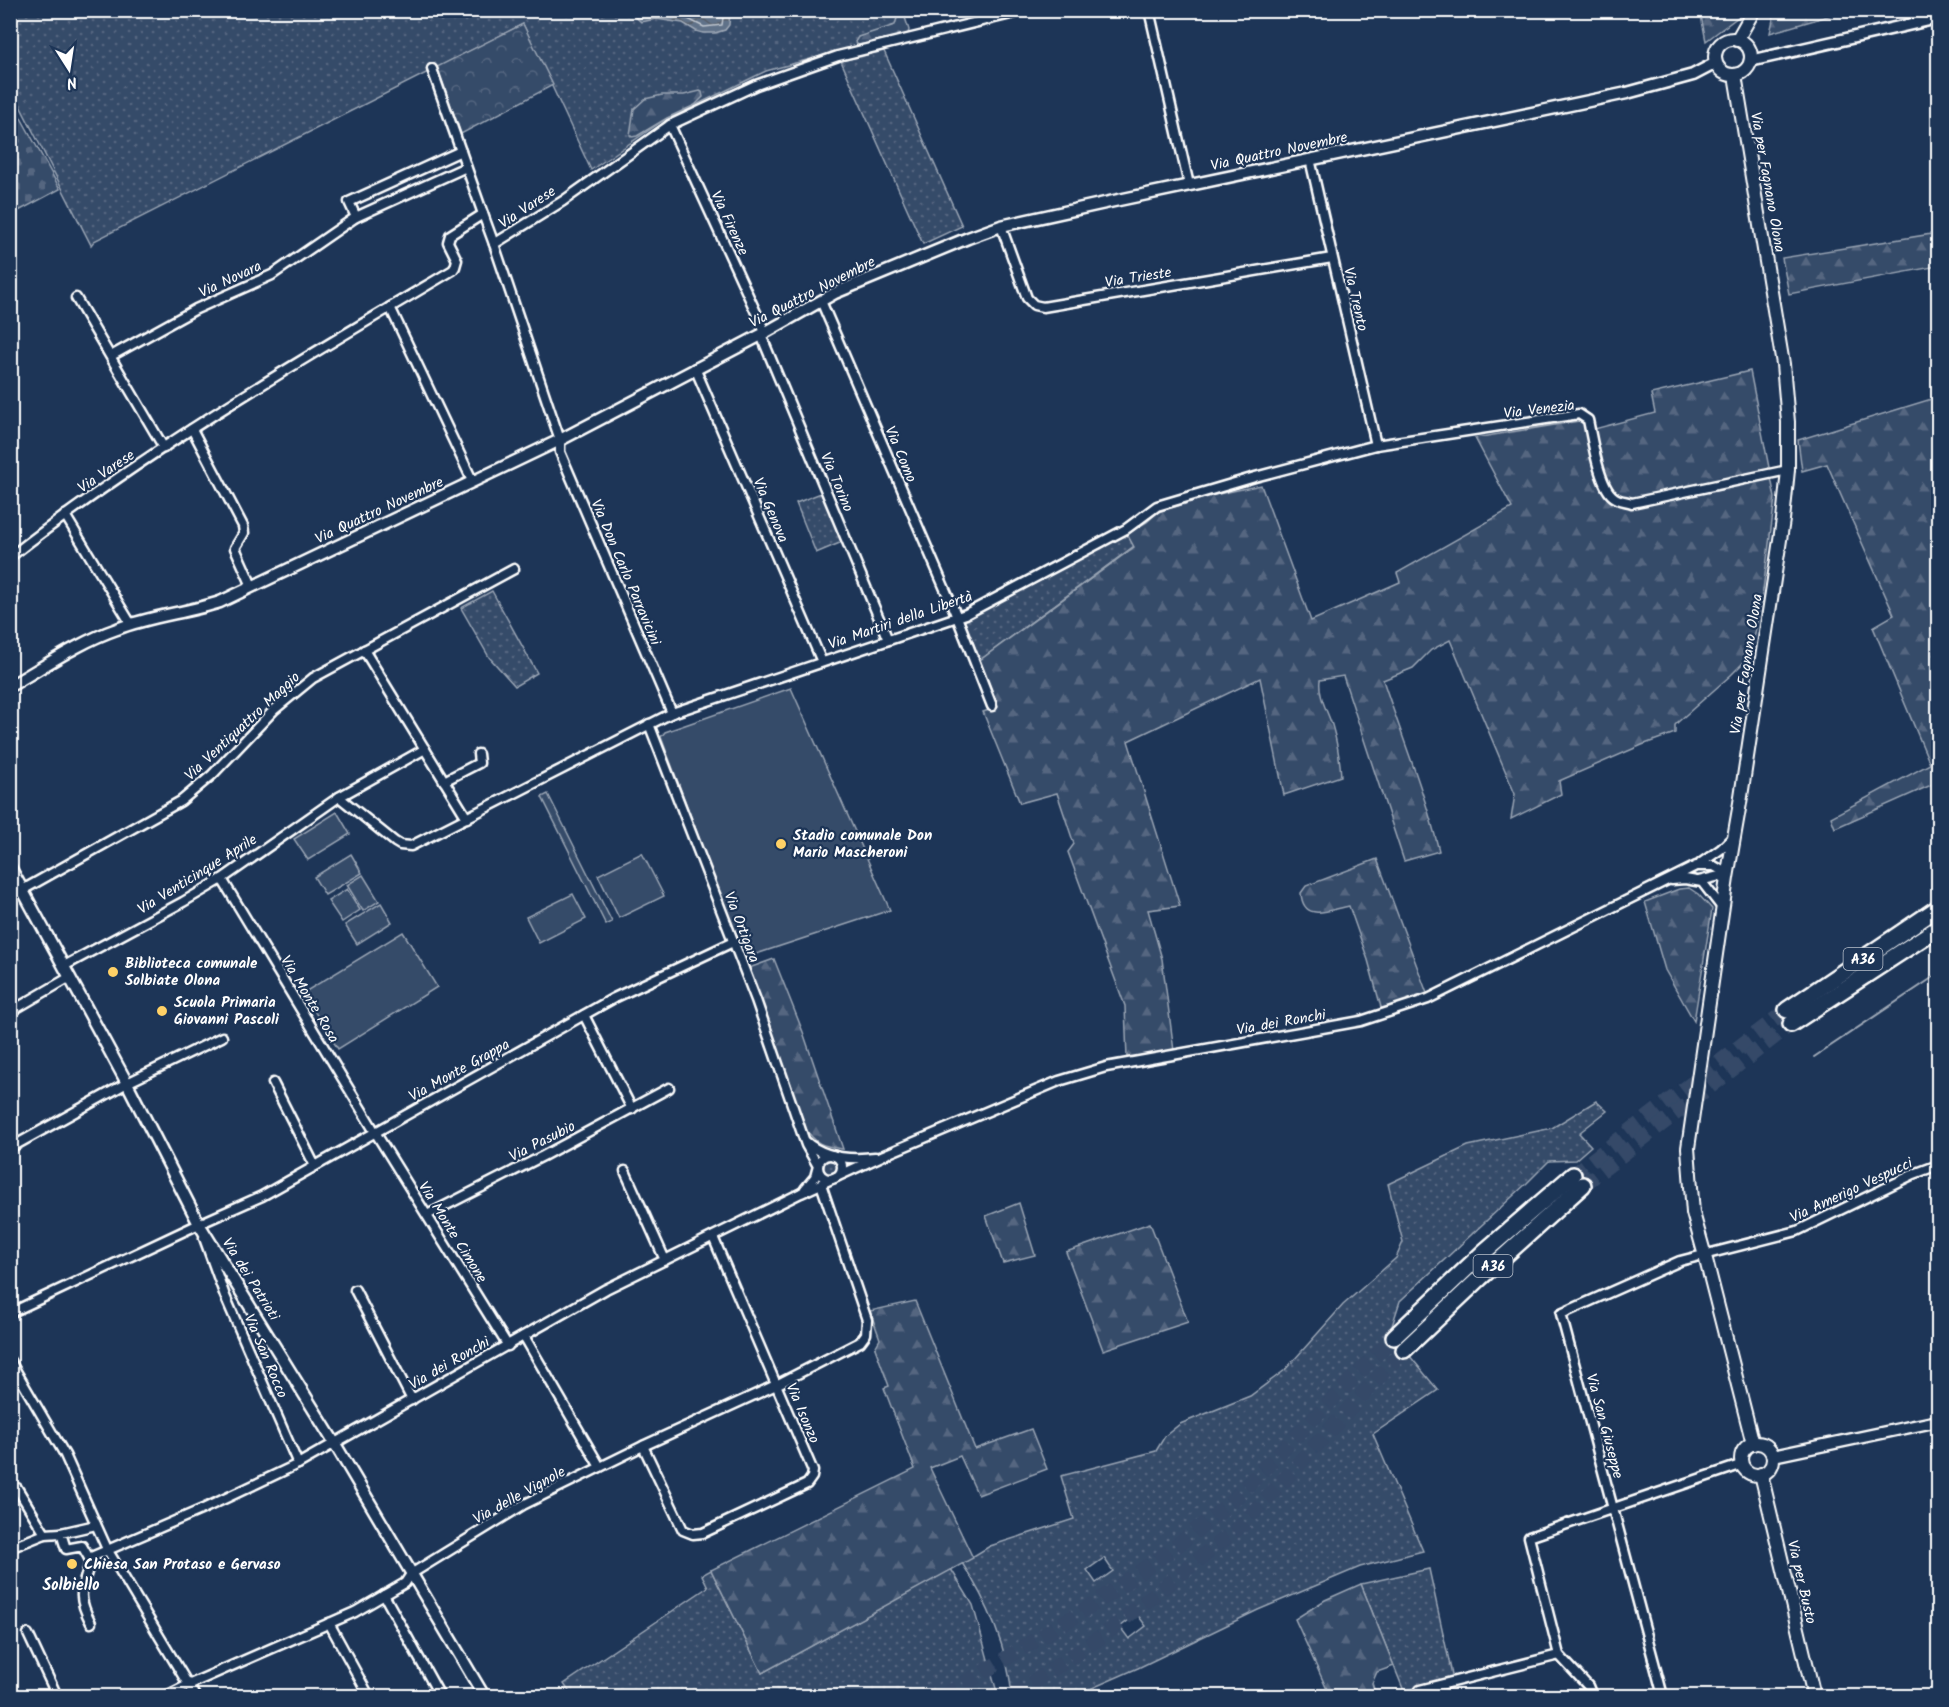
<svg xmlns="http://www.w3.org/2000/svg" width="1949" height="1707" viewBox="0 0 1949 1707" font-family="Kalam,sans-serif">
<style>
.grass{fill:url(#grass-dots);stroke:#9aa5b4;stroke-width:1.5;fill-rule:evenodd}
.forest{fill:url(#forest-firs);stroke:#9aa5b4;stroke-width:1.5}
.cemetery{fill:url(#cemetery-stones);stroke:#9aa5b4;stroke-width:1.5}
.park{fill:url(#park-crowns);stroke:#9aa5b4;stroke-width:1.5}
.pitch{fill:#364b69;stroke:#9aa5b4;stroke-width:1.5}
.water{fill:url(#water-waves);stroke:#a0aab8;stroke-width:1.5}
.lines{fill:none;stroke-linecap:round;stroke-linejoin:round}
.shore{stroke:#c0c7d0;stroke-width:1.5}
.stream{stroke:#a0aab8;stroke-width:2}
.motorway-tunnel{stroke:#344968;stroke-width:15;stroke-dasharray:15 8;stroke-linecap:butt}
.minor-casing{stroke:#fff;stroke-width:13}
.tertiary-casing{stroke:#fff;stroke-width:15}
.secondary-casing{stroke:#fff;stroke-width:16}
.motorway-casing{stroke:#fff;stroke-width:20}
.minor{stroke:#1d3557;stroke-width:8}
.tertiary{stroke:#1d3557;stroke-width:10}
.secondary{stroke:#1d3557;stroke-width:12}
.motorway{stroke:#1d3557;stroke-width:15}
.poi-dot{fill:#ffd166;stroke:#1d3557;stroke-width:2}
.labels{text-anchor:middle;stroke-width:4.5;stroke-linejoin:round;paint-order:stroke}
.shield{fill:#1d3557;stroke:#bbc2cd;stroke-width:1.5}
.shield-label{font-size:14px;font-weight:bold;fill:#fff}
.street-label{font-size:15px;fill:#fff;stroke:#1d3557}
.poi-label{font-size:15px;font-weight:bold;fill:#fff;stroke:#1d3557;text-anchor:start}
.neighbourhood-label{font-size:16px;font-weight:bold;fill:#fff;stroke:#1d3557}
</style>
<defs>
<pattern id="grass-dots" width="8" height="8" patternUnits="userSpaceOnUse" patternTransform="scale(1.5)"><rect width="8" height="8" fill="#364b69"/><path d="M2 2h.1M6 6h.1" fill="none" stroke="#546680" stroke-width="1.8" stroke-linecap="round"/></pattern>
<pattern id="forest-firs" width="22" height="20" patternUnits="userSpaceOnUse" patternTransform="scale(1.5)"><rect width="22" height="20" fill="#364b69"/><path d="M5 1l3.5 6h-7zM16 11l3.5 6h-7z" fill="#546680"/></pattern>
<pattern id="cemetery-stones" width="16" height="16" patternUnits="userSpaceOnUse" patternTransform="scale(1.5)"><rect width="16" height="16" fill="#364b69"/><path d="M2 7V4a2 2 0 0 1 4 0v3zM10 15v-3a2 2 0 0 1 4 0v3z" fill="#546680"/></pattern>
<pattern id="park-crowns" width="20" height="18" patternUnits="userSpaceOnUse" patternTransform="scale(1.5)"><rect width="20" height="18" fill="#364b69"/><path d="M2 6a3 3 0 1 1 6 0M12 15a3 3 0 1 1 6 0" fill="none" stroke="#546680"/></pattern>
<pattern id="water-waves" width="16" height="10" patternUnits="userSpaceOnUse" patternTransform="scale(1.5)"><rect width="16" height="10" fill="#617289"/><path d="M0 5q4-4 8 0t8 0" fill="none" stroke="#555d67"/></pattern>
</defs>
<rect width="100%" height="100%" fill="#1d3557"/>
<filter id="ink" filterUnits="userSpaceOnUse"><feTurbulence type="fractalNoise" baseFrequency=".0167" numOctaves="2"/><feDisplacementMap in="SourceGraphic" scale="12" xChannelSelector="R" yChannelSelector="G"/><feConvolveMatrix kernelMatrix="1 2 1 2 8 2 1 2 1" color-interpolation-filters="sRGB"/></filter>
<g filter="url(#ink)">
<g class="grass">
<polygon points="899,10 907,33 766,71 661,122 591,170 523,24 94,241 91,245 11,88 11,11"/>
<polygon points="884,51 962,226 923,244 841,61"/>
<polygon points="821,493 842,542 816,553 796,503"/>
<polygon points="1127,534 1134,546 980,660 964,620"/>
<polygon points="492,591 537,673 515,686 489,657 461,608"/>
<path d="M1596 1101 1607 1111 1579 1133 1591 1146 1575 1160 1549 1161 1527 1183 1400 1301 1390 1332 1438 1390 1373 1434 1423 1551 1360 1567 1258 1610 1138 1668 1074 1696H1012C1008 1650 988 1602 962 1563L990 1546 1074 1519 1061 1476 1156 1451 1165 1436 1180 1424 1250 1396 1285 1370 1343 1305 1396 1258 1403 1242 1388 1184 1468 1146 1552 1128ZM1104 1558 1113 1571 1096 1583 1087 1570ZM1137 1614 1146 1626 1129 1639 1120 1627Z"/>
<polygon points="818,1150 872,1157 805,1189 817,1172 810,1154"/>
<polygon points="951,1569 973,1605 998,1696 572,1696 564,1684 708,1587 702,1575 711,1570 762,1673"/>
<polygon points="1429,1569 1453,1679 1404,1691 1361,1584"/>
</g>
<g class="forest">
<polygon points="894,11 903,11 909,30 908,34 895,38 858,45 855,42 858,37 895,25 897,18"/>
<polygon points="1700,11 1700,10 1744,11 1742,14 1706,41"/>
<polygon points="1775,11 1775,10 1845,11 1770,33"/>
<polygon points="700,91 702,92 703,97 695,105 667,118 637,136 632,137 630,135 634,109 645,99 662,95 684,95"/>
<polygon points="1938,233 1938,266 1789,294 1782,258"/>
<path d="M1750 371 1775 498 1763 590 1753 644 1747 659 1731 675 1678 722 1675 725V733L1642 745 1559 781 1561 794 1511 819 1515 794 1450 640 1431 650 1413 668 1383 680C1402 737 1425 793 1439 851L1404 861 1343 676 1320 680C1318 696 1327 710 1332 725 1337 742 1340 759 1341 776L1284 795 1260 678 1128 741 1180 906 1148 910 1162 959 1174 1051 1127 1058 1125 1006 1068 852 1074 844 1057 793 1020 803 983 712 998 707 980 660 1134 547 1127 534 1147 522 1158 512 1214 495 1261 485 1311 621 1400 582 1397 573 1512 508 1475 438 1585 420 1591 430 1655 413 1651 394Z"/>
<polygon points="1938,397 1938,782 1835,828 1831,817 1930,764 1873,627 1894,615 1827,464 1802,471 1798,440"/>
<path d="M1377 859 1428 996 1382 1011 1368 960 1349 906C1329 910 1303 923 1301 893L1306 886Z"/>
<polygon points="1689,888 1698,894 1712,909 1694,1021 1665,970 1645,902 1679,889"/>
<path d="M774 959 803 1032 843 1149C823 1146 815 1145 804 1126L749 968Z"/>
<polygon points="1019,1203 1035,1255 1003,1263 986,1216"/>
<polygon points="1150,1223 1188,1322 1103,1350 1066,1252"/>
<polygon points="915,1301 975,1449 1031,1429 1047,1469 978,1495 960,1456 930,1468 973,1558 762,1673 711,1570 915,1469 884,1388 889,1386 875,1348 880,1339 870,1311"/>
<polygon points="1361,1584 1394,1666 1377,1672 1372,1683 1376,1696 1330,1696 1295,1619 1325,1600"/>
</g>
<polygon class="cemetery" points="15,107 60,189 11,215 10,109"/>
<polygon class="park" points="523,24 553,85 461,134 437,67"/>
<g class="pitch">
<polygon points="791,688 890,910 744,958 661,737 665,732"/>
<polygon points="548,794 612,922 606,925 542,797"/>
<polygon points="337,812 350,834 308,860 294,839"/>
<polygon points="642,853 664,896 619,918 598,875"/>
<polygon points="351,854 362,873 325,895 314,877"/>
<polygon points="363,875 379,901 363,911 347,885"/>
<polygon points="347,889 360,910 342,922 328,901"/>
<polygon points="573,894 586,919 539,943 526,917"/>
<polygon points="381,903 392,922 357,944 345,925"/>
<polygon points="403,932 437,987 338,1049 303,993"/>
</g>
<polygon class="water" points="629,11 730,11 729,25 725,30 715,33 703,33 696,31 683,23 656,19 641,22"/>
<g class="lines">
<polyline class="shore" points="637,10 643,16 656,13 684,17 704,27 722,25 724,10"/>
<polyline class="stream" points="1814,1057 1938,974"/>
<g class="motorway-tunnel">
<polyline points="1573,1175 1787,1010"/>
<polyline points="1583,1185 1791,1024"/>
<polyline points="944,1696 1093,1605 1171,1550 1227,1506 1394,1337"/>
<polyline points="1012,1696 1105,1634 1242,1525 1404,1350"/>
</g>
<defs>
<g id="minor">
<polyline points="1149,10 1189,185"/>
<polyline points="432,69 483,214"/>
<polyline points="670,125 765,332"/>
<polyline points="1310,159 1376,445"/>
<polyline points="356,217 349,202 461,151"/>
<polyline points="1001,226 1027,298 1034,305 1043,307 1332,258"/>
<polyline points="494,244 560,440 560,452 672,713"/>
<polyline points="76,298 164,448"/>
<polyline points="821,301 957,617 992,706"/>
<polyline points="390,307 473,482"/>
<polyline points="761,335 888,640"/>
<polyline points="111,356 196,309 272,275 356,217 466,167"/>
<polyline points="695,368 822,662"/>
<polyline points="192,429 243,526 244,533 235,548 252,586"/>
<polyline points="65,515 131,624"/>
<path d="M10 557C148 449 303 359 453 270L455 267 457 260 448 242 450 235 483 214 494 244 563 201 670 125 756 85 838 56 1027 10"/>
<polyline points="364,650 467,818"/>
<polyline points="649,724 756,1000 806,1145 818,1166 815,1177 805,1189"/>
<polyline points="444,781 479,763 478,754"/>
<path d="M339 797 395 842 400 845 411 846 672 713 966 614 1126 529 1157 506 1255 477 1376 445 1579 414 1588 420C1592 438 1599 487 1614 497 1619 501 1626 501 1632 503L1788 470"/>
<polyline points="1701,863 1721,849 1735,835"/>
<polyline points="222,879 375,1132 508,1346"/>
<polyline points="1672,880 1685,879 1702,882 1723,909"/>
<polyline points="1699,881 1728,874"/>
<polyline points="10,897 181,801 212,775 274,710 313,678 514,569"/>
<polyline points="64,966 183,902 222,879 339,797 425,749"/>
<polyline points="10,1012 70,977"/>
<polyline points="584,1015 632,1109"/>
<polyline points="273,1083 315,1166"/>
<path d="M805 1141C824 1158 851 1160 875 1157"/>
<polyline points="10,1148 127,1083 222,1037"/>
<circle cx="830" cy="1167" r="12"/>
<polyline points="625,1171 665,1260"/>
<polyline points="427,1215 543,1156 669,1088"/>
<polyline points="204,1238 225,1296 298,1464"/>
<polyline points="355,1290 412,1400"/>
<polyline points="10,1313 199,1224 262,1196 614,998 733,942"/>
<polyline points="524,1336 600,1467"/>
<polyline points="10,1361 65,1455 107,1549 195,1696"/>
<polyline points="643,1446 683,1530 693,1534 703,1533 807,1484 812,1477 813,1471 713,1237"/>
<polyline points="17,1488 45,1534"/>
<polyline points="96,1525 61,1533 66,1549 82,1546 89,1558 203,1509 298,1464 606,1289 801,1193 884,1155 1059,1081 1106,1067 1361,1021 1428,999 1696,866 1714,866 1728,874"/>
<polyline points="10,1548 45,1534 61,1533"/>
<path d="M89 1558 90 1563C81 1591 77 1596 91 1623"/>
<polyline points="384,1595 440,1696"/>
<polyline points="329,1623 369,1696"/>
<polyline points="28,1634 57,1696"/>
<polyline points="1420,1690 1559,1655"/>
<polyline points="166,1696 188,1685 355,1612 405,1583 411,1574 523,1505 643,1446 776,1385 860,1342 866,1334 867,1320 821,1184"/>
<polyline points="1592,1696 1588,1686 1559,1655 1529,1537 1743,1464"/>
<polyline points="1663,1696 1561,1314 1680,1261 1797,1231 1914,1174 1938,1165"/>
</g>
<g id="tertiary">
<polyline points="1750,61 1938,18"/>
<path d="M10 686C45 666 79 642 117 629 150 616 186 613 220 602L560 440 761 335 835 293 968 238 1001 226 1114 201 1627 93 1693 75 1716 63"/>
<polyline points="10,867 127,1083 199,1224 335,1444 484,1696"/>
<polyline points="1773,1456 1938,1421"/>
</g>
<g id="secondary">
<circle cx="1733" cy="57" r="18"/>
<polyline points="1737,40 1754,10"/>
<polyline points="1735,75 1783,364 1788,422 1788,470 1783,520 1740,803 1727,878 1688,1148 1693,1213 1705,1256 1753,1444"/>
<circle cx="1757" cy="1459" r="16"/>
<polyline points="1761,1474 1814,1696"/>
</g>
<g id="motorway">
<polyline points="1787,1010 1938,908"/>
<polyline points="1791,1024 1938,928"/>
<polyline points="1394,1337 1484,1252 1573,1175"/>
<polyline points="1404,1350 1480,1278 1583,1185"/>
</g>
</defs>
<use href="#minor" class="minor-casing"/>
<use href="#tertiary" class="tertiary-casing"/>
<use href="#secondary" class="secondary-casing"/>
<use href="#motorway" class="motorway-casing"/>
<use href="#minor" class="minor"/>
<use href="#tertiary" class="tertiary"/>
<use href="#secondary" class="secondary"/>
<use href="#motorway" class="motorway"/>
</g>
</g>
<g class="poi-dot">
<circle cx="781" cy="844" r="6"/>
<circle cx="113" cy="972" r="6"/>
<circle cx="162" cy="1011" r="6"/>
<circle cx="72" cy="1564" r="6"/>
</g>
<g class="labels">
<g class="shield">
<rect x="1843.5" y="948" width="39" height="22" rx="4.5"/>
<rect x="1473.5" y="1255" width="39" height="22" rx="4.5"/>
</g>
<g class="shield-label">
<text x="1863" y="964">A36</text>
<text x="1493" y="1271">A36</text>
</g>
<g class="street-label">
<text transform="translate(1279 151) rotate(-12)" y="5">Via Quattro Novembre</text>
<text transform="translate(1768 182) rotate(80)" y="5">Via per Fagnano Olona</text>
<text transform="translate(527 207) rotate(-33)" y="5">Via Varese</text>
<text transform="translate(730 223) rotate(65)" y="5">Via Firenze</text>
<text transform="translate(1138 277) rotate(-9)" y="5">Via Trieste</text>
<text transform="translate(230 279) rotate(-25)" y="5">Via Novara</text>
<text transform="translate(812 292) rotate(-27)" y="5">Via Quattro Novembre</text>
<text transform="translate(1356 299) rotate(77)" y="5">Via Trento</text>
<text transform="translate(1539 409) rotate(-7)" y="5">Via Venezia</text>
<text transform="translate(901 454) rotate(67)" y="5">Via Como</text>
<text transform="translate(106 471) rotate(-34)" y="5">Via Varese</text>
<text transform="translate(837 482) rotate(67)" y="5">Via Torino</text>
<text transform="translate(379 510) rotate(-25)" y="5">Via Quattro Novembre</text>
<text transform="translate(771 510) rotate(67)" y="5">Via Genova</text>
<text transform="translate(626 572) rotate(67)" y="5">Via Don Carlo Parravicini</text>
<text transform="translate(900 620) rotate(-19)" y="5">Via Martiri della Libertà</text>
<text transform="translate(1746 664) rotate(-81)" y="5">Via per Fagnano Olona</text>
<text transform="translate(242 726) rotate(-43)" y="5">Via Ventiquattro Maggio</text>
<text transform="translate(197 874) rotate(-32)" y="5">Via Venticinque Aprile</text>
<text transform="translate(742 927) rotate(69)" y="5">Via Ortigara</text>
<text transform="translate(310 999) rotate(59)" y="5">Via Monte Rosa</text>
<text transform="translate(1281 1022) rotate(-10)" y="5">Via dei Ronchi</text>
<text transform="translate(459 1070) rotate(-29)" y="5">Via Monte Grappa</text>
<text transform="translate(542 1141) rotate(-27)" y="5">Via Pasubio</text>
<text transform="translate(1851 1190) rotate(-25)" y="5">Via Amerigo Vespucci</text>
<text transform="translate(453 1232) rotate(58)" y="5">Via Monte Cimone</text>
<text transform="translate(251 1279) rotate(58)" y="5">Via dei Patrioti</text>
<text transform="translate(266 1356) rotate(67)" y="5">Via San Rocco</text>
<text transform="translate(449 1363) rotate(-30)" y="5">Via dei Ronchi</text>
<text transform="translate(803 1413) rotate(67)" y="5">Via Isonzo</text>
<text transform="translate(1605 1426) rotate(75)" y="5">Via San Giuseppe</text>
<text transform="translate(519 1495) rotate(-29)" y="5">Via delle Vignole</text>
<text transform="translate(1802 1582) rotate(77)" y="5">Via per Busto</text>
</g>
<g class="poi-label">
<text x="793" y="840">Stadio comunale Don<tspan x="793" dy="17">Mario Mascheroni</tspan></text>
<text x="125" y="968">Biblioteca comunale<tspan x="125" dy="17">Solbiate Olona</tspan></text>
<text x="174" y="1007">Scuola Primaria<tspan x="174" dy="17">Giovanni Pascoli</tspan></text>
<text x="84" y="1569">Chiesa San Protaso e Gervaso</text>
</g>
<g class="neighbourhood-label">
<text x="71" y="1590">Solbiello</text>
</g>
</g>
<rect width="1949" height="1707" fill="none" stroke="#1d3557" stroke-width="36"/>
<rect x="18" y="18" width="1913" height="1671" fill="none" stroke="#fff" stroke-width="2" filter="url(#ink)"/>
<g transform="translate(69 69) rotate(168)" stroke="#1d3557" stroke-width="4.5" paint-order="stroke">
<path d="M0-4.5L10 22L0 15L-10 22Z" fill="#ffffff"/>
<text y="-9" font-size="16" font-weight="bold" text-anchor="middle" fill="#ffffff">N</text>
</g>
</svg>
